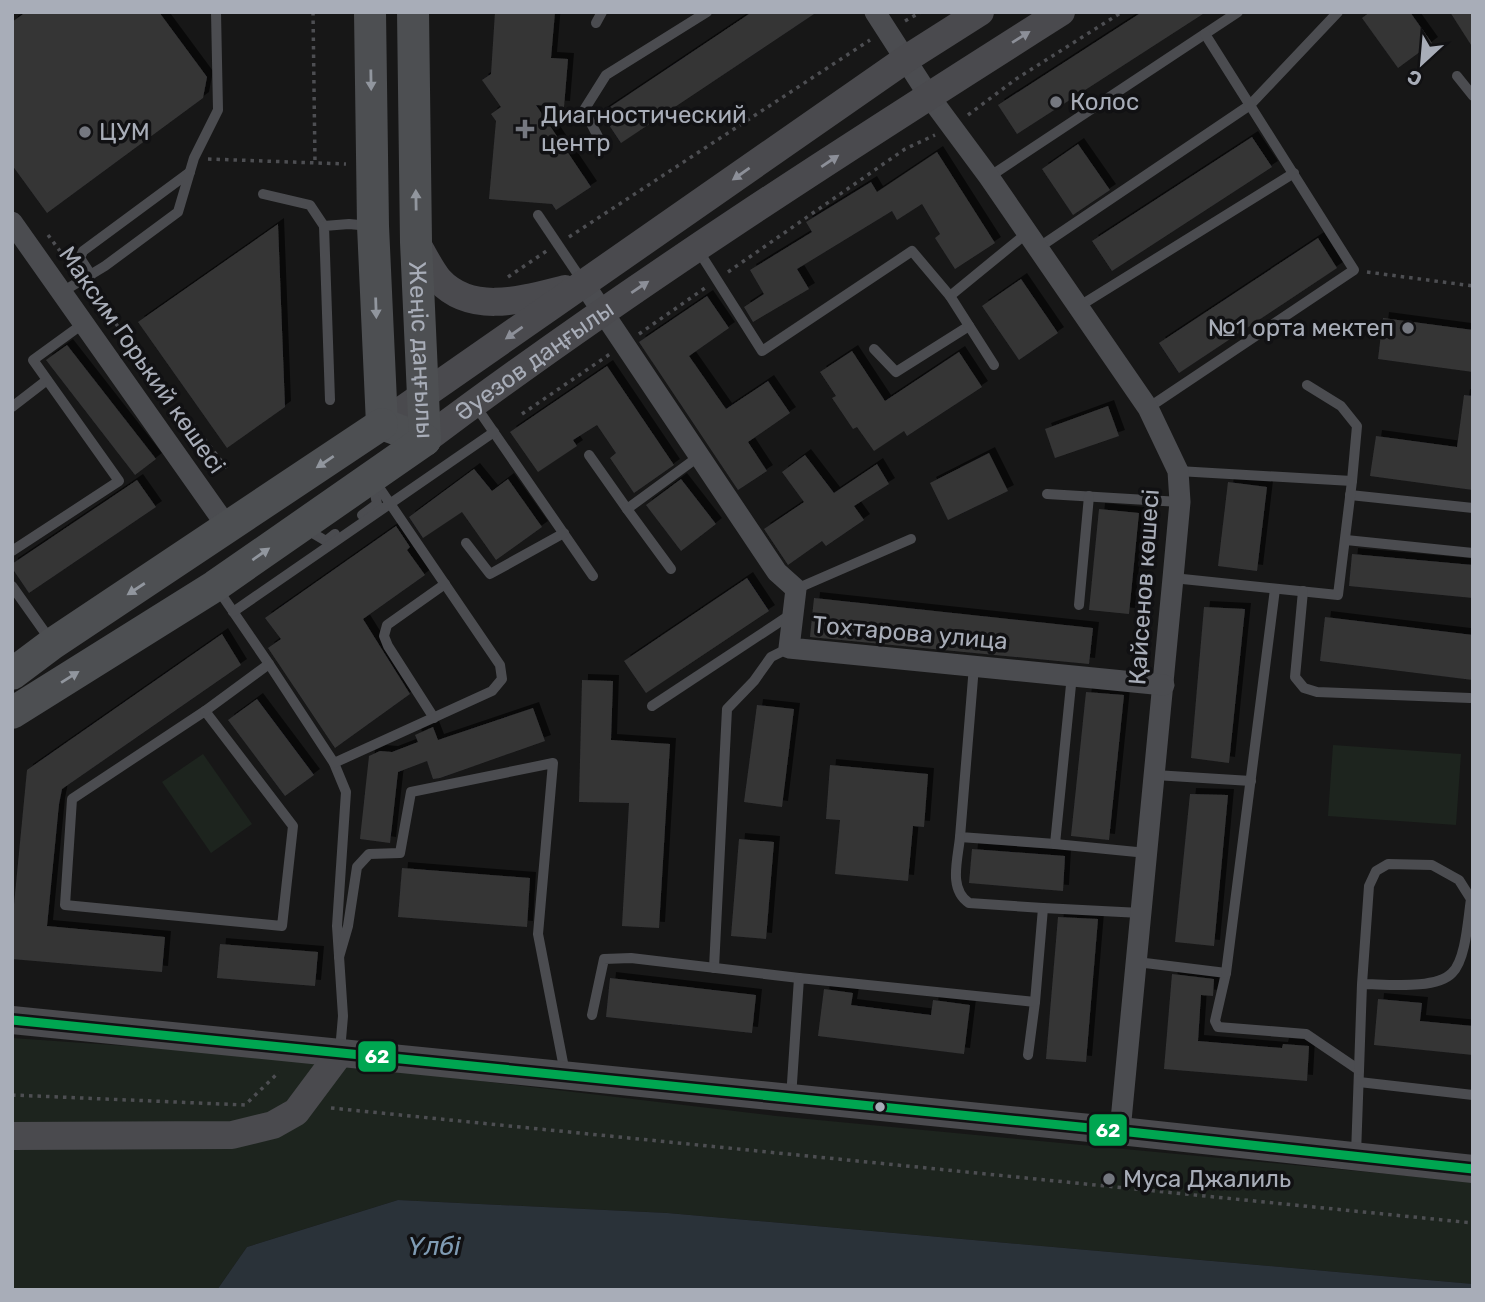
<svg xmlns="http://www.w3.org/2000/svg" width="1485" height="1302" viewBox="0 0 1485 1302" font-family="Rubik,sans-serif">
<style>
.green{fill:#1d241e}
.water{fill:#2a3239}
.building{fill:#353536;filter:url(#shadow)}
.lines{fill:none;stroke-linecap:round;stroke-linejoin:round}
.path{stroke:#4d4e52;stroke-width:3.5;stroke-dasharray:3.5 5;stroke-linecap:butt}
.lane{stroke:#4b4c50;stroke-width:10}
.street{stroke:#4b4c50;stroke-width:21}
.secondary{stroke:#4a4a4e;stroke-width:28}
.primary{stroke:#4d4f52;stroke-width:32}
.bus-1-casing{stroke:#111113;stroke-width:14}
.bus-1{stroke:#00a651;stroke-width:9}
.oneway{fill:#8c8f98}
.oneway2{fill:#91969e}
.poi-dot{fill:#757880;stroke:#111113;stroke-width:2.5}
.bus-dot{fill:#a8adb8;stroke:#111113;stroke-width:2.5}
.labels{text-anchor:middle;stroke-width:7;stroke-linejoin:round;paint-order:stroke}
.poi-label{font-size:24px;fill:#a8adb8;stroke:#111113;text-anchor:start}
.street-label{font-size:24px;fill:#a8adb8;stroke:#111113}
.water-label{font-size:26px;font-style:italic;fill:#7f9bb3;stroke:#111113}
.line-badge{stroke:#111113;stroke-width:2.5}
.badge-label{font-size:19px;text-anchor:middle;font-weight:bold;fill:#fff}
</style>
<defs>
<filter id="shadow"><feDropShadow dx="6" dy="-6" stdDeviation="0" flood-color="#0009"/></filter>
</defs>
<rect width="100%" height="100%" fill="#171717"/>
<g class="green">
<polygon points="1333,745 1461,754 1456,825 1328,816"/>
<polygon points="203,754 252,824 211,853 162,782"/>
<polygon points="12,1038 271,1056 776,1116 1473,1182 1473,1284 667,1213 398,1200 247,1247 217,1290 12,1290"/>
</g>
<polygon class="water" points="398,1200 667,1213 1473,1284 1473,1290 217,1290 247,1247"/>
<g class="building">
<polygon points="26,12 159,12 207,77 203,98 47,213 12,165 12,22"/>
<polygon points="495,12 555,12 551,58 568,59 564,107 536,105 591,187 556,210 552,204 489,199 496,121 491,114 501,107 482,80 491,74"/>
<polygon points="752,12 817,12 621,143 601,113"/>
<polygon points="1142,12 1206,12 1017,134 998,105"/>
<polygon points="1370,12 1410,12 1432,43 1398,68 1362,18"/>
<polygon points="1450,12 1473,12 1473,48"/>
<polygon points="1252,137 1272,167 1112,271 1092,241"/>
<polygon points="1078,144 1110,190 1073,215 1042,169"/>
<polygon points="937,152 995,243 955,269 935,238 940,234 922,204 897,220 892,211 797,269 809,289 753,322 744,307 764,294 750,270 812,232 806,222 871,182 877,192"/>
<polygon points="278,224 285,407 227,448 138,322"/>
<polygon points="1318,238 1337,268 1179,373 1159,343"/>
<polygon points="1021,279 1058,333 1019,360 982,306"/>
<polygon points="707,296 729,328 689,356 726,409 768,381 790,413 748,442 767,471 738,490 639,342"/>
<polygon points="1383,318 1473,330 1473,372 1378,359"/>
<polygon points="67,345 156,459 135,475 46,360"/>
<polygon points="852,351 885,401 959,352 982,387 907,436 904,431 874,451 857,427 853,429 832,398 836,396 820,372"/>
<polygon points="607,366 674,465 634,493 610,458 616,453 597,425 573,440 577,446 538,472 510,432"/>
<polygon points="1464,395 1473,396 1473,490 1370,476 1376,436 1457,447"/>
<polygon points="1108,406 1119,436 1055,458 1045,429"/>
<polygon points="989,453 1008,491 948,520 930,483"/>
<polygon points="805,455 834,493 877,464 889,484 854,506 864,520 826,546 822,541 788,565 764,529 804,502 782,472"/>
<polygon points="474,469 492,491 508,479 542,527 496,560 462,512 423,538 409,517"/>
<polygon points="681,479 716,524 681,551 646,505"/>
<polygon points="137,480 156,507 29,593 12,568 12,564"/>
<polygon points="1228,482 1267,487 1257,571 1218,566"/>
<polygon points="1099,509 1139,513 1129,614 1089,610"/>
<polygon points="396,526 410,547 407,550 425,575 363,619 410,694 335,748 268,648 281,639 265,618"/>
<polygon points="1352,554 1473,565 1473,598 1349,586"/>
<polygon points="747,578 769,611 646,693 624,661"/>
<polygon points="814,598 1093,628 1089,664 810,637"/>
<polygon points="1204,607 1245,609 1229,763 1191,758"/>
<polygon points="1325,617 1473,635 1473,680 1320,661"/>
<polygon points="222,634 241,665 62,789 59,804 47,926 165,937 162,972 12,959 12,925 27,770"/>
<polygon points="582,680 613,681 611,740 670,744 659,928 622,926 629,803 579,802"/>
<polygon points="1086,692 1124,695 1109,840 1071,836"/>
<polygon points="257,699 314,775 285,796 228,720"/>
<polygon points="757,705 794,709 782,807 744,802"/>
<polygon points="533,708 545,741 440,778 433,779 427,761 398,772 390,843 360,839 369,756 380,751 392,752 418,742 415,735 433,727 438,740"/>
<polygon points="830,765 928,774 924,827 913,826 908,881 835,874 840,820 826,819"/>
<polygon points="1190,794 1228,795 1214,946 1175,942"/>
<polygon points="739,839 774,842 766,939 731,936"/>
<polygon points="972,849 1065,856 1063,891 969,883"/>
<polygon points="402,868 530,878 527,927 398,917"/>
<polygon points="1058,917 1098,919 1086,1062 1046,1059"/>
<polygon points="220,944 318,952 315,986 217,978"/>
<polygon points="1172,974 1214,979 1213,996 1201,995 1198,1041 1282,1048 1283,1044 1309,1046 1307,1081 1164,1069"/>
<polygon points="610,978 756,995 752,1033 606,1017"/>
<polygon points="824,989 853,993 851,1005 931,1015 933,1000 970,1005 964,1054 818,1036"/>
<polygon points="1378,999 1422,1003 1420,1021 1473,1026 1473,1055 1374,1045"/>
</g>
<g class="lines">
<g class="path">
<polyline points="313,12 315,163"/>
<polyline points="905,21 921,12"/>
<polyline points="968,115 1016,79 1122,12"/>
<polyline points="208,159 346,164"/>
<polyline points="48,235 66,259"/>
<polyline points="569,237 870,40"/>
<polyline points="728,272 905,149 935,135"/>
<polyline points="1367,272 1473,286"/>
<polyline points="508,277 548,250"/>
<polyline points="90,290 229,471"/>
<polyline points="639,334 705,288"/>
<polyline points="522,414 610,354"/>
<polyline points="12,1095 245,1105 279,1072"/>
<polyline points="331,1108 1473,1223"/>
</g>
<g class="lane">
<polyline points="596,23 602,12"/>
<polyline points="1457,76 1473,96"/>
<polyline points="604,148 584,110 606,75 707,12"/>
<polyline points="989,177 1238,12"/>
<polyline points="263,194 310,205 324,226"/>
<polyline points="538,215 583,282"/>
<polyline points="1038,248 1250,105 1338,12"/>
<polyline points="698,250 762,351 912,251 950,296"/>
<polyline points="91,275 80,258 83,251 190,172"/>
<polyline points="62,292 105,266 178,212 194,158 218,110 216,12"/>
<polyline points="1078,307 1294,173"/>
<polyline points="874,349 896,372 969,326"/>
<polyline points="994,365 950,296 1027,233"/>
<polyline points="330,400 324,226 349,224 370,226"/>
<polyline points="475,405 593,576"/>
<polyline points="12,407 47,380"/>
<polyline points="1148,408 1354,270 1205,34"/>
<polyline points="589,455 627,509 698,457"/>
<polyline points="1178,471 1352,481 1357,426 1341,406 1307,385"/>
<polyline points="1047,494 1180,502"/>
<polyline points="1350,495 1473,508"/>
<polyline points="627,509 671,569"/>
<polyline points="362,515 377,504 373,483"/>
<polyline points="304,528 326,541 335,534"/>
<polyline points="1346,540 1473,553"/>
<polyline points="466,543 490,574 564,533"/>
<polyline points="12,551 119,481 33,360 84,323"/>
<polyline points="1173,578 1338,595 1352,481"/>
<polyline points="12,586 51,641"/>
<polyline points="217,588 269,664 334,763 346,792 337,926 343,1016 340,1051"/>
<polyline points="796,589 911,539"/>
<polyline points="1303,591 1295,677 1304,688 1317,692 1470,698"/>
<polyline points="1079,605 1089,496"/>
<polyline points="233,612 494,432"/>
<polyline points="974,666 960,837 1055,844"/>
<polyline points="1072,675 1055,844 1147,853"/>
<polyline points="652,706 793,613"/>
<polygon points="205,711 293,826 282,926 65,905 72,799"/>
<polyline points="205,711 269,664"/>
<polyline points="434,718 388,646 384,636 387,625 445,584"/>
<polyline points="334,763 492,691 502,679 500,665 374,480"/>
<polyline points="1155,775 1251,781"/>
<path d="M960 837C958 859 948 889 969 903L1043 908"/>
<polyline points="339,957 348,926 357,867 369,854 400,853 411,792 553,763 538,934 565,1073"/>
<polyline points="1137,962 1226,973 1215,1021 1218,1027 1306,1034 1359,1070 1356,1154"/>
<polyline points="714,968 727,709 754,681 771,657 789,648"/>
<polyline points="1226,973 1275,589"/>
<polyline points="592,1015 604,959 631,958 799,978"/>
<polyline points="1028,1055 1035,1002"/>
<path d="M1359 1070 1362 984 1369 886 1376 871 1388 864 1432 865 1459 880 1471 899C1468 918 1466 960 1452 973 1436 990 1385 984 1362 984"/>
<polyline points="1359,1082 1473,1095"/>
<polyline points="791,1098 799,978 1035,1002 1043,908 1141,913"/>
</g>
<g class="street">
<polyline points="875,12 929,96 989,177 1148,408 1178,471 1180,502 1173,578 1120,1131"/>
<polyline points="12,222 228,528"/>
<polyline points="584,284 777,572 796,589 789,648 1164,685"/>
</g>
<g class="secondary">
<path d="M416 242C423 254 430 269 439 280 472 316 525 299 565 289"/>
<polyline points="382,424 906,59 980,12"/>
<path id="s1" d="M425 440C629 287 845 149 1061 12"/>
<polyline points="12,1020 1120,1131 1473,1169"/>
<polyline points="12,1136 232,1135 273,1125 296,1112 340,1053"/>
</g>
<g class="primary">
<polyline points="370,12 373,226 382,424 425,440"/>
<path id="s2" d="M413 12 416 242 425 440"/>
<polyline points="12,674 52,644 382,424"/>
<polyline points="12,713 215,586 425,440"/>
</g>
<defs>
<polyline id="bus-1" points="12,1020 1120,1131 1473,1169"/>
</defs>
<use href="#bus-1" class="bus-1-casing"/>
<use href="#bus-1" class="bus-1"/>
</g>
<defs><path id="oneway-solid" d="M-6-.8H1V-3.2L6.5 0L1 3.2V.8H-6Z" transform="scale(1.75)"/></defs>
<g class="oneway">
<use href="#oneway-solid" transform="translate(1021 37) rotate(-32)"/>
<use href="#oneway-solid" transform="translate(830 161) rotate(-34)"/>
<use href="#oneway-solid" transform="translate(741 174) rotate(145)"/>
<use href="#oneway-solid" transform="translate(640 287) rotate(-34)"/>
<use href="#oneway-solid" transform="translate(514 333) rotate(145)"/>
</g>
<g class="oneway2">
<use href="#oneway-solid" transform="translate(371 80) rotate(89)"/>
<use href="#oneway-solid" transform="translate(416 200) rotate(-91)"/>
<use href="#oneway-solid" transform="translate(376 308) rotate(88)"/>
<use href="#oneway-solid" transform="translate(325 462) rotate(146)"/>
<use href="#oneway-solid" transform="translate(261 554) rotate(-35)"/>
<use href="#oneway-solid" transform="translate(136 589) rotate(147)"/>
<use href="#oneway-solid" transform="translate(70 677) rotate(-32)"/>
</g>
<g class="poi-dot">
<circle cx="1056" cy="102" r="7"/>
<path d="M521.5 118.5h7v7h7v7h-7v7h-7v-7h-7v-7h7z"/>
<circle cx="85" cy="132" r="7"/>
<circle cx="1408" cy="328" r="7"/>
<circle cx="1109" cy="1179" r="7"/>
</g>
<circle class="bus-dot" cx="880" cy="1107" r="6"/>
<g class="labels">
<g class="poi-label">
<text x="1070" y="110">Колос</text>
<text x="541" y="123">Диагностический<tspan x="541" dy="28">центр</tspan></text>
<text x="99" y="140">ЦУМ</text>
<text x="1394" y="336" text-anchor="end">№1 орта мектеп</text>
<text x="1123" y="1187">Муса Джалиль</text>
</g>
<g class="street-label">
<text dy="8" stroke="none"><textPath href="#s2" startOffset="338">Жеңіс даңғылы</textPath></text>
<text transform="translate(142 360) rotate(55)" y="8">Максим Горький көшесі</text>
<text dy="8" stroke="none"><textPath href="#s1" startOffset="135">Әуезов даңғылы</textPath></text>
<text transform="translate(1144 587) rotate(-86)" y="8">Қайсенов көшесі</text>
<text transform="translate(910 633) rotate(5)" y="8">Тохтарова улица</text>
</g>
<g class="water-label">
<text x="434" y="1255">Үлбі</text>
</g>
</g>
<g class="line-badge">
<rect x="357" y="1040" width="40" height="33" rx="7" fill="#00a651"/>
<rect x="1088" y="1113" width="40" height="34" rx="7" fill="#00a651"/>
</g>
<g class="badge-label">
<text x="377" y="1063">62</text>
<text x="1108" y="1137">62</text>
</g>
<rect width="1485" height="1302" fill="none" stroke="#a8adb8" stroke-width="28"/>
<g transform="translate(1422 63) rotate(206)" stroke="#111113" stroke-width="5" paint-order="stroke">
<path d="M0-5L12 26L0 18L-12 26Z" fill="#a8adb8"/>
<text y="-10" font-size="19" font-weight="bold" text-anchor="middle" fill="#a8adb8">С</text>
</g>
</svg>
